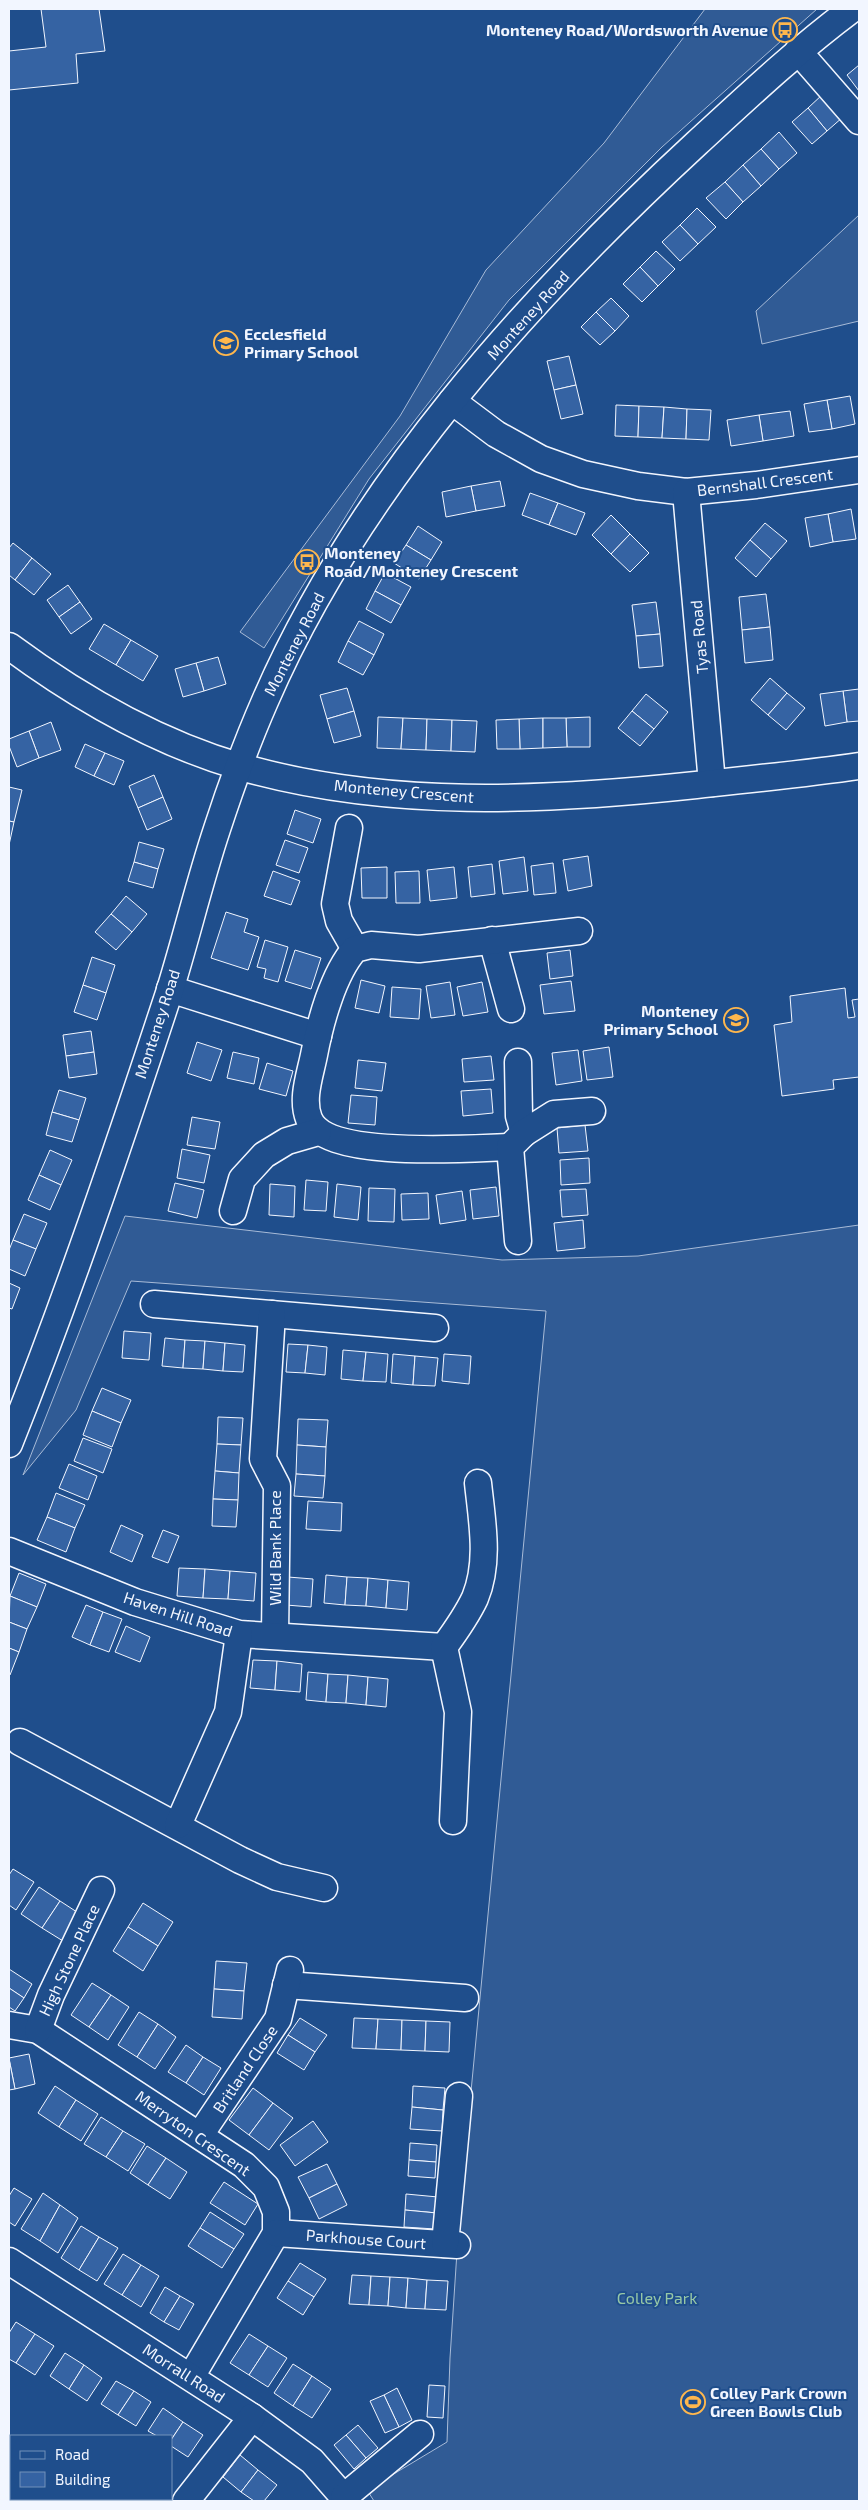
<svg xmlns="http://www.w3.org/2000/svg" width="868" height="2510" viewBox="0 0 868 2510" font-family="'Exo 2',sans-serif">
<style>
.built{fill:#305b95;stroke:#a8bbd7}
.building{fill:#3563a3;stroke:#f2f6ff}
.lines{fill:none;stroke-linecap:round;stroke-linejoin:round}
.minor-casing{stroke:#f2f6ff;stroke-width:29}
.minor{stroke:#1f4e8c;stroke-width:26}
.labels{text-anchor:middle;stroke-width:4;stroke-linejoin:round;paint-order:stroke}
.poi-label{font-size:16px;font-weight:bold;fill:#f2f6ff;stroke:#1f4e8c;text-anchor:start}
.street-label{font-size:16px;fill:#f2f6ff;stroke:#1f4e8c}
.park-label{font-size:16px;fill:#97c8a6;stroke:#1f4e8c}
</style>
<rect width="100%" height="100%" fill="#1f4e8c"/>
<g class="built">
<polygon points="705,9 817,9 662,147 509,300 369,479 264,648 240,632 400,416 486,270 604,143"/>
<polygon points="859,215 859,321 762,344 756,311"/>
<polygon points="125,1216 502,1260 638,1256 859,1225 859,2501 374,2501 367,2490 447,2442 450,2358 460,2206 546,1311 131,1281 76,1410 23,1475"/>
</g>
<g class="building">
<polygon points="41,9 99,9 105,51 76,54 78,83 9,90 9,51 46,47"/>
<polygon points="859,65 859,91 847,75"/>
<polygon points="823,94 843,117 827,131 808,108"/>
<polygon points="808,108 827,131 812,144 792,122"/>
<polygon points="779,132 797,153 779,169 761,149"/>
<polygon points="761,149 779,169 761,186 743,165"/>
<polygon points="743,165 761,186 743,202 725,182"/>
<polygon points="725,182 743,202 726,219 706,198"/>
<polygon points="697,208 716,227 698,244 680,225"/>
<polygon points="680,225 698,244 680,261 662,242"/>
<polygon points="656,251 675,269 658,286 640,267"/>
<polygon points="640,267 658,286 642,302 623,284"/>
<polygon points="611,298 629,316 615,331 596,312"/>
<polygon points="596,312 615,331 600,345 581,327"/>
<polygon points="569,356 576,385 554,390 547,361"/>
<polygon points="576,385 583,414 561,419 554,390"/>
<polygon points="850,396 855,424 832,429 827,400"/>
<polygon points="827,400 832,429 809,432 804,404"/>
<polygon points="616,405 639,406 638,437 615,436"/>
<polygon points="639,406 664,407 662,438 638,437"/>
<polygon points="664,407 687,409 686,439 662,438"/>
<polygon points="687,409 711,410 709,440 686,439"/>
<polygon points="790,411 794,436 763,441 759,415"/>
<polygon points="759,415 763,441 731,446 727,420"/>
<polygon points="500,481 505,506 476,511 471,486"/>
<polygon points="471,486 476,511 446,517 442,492"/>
<polygon points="530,493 558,503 549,525 522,515"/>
<polygon points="558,503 585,513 576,535 549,525"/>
<polygon points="851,509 856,539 833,542 828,514"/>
<polygon points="828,514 833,542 810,547 805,518"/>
<polygon points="611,515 630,534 611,554 592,535"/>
<polygon points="765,523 787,541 771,559 750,540"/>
<polygon points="418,526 442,542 431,560 406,545"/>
<polygon points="630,534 649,553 630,572 611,554"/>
<polygon points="750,540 771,559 756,577 735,558"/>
<polygon points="13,543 32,558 15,580 9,575 9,548"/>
<polygon points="406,545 431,560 419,579 394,563"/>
<polygon points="32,558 51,574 34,595 15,580"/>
<polygon points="385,573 411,587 401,605 375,591"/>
<polygon points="68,585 80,602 59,617 47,600"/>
<polygon points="375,591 401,605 391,623 366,609"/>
<polygon points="766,594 770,627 742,630 739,597"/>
<polygon points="80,602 92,619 71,634 59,617"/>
<polygon points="656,602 660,634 636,636 632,605"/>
<polygon points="359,621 384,634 374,655 348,641"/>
<polygon points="104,624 131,640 116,665 89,649"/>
<polygon points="770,627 773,660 745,663 742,630"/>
<polygon points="660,634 663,666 639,668 636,636"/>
<polygon points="131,640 158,656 143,681 116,665"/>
<polygon points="348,641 374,655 363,675 338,662"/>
<polygon points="218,657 226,684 204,691 196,663"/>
<polygon points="196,663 204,691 183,697 175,669"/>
<polygon points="770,678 787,693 768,715 751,700"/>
<polygon points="347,688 354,711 327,719 320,695"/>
<polygon points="859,689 859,721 847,722 843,691"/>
<polygon points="843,691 847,722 825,726 820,694"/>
<polygon points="787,693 805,708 786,730 768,715"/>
<polygon points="646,694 668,712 654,729 632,711"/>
<polygon points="354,711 361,736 334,743 327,719"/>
<polygon points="632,711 654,729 640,746 618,728"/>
<polygon points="378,717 403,718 401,749 377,748"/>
<polygon points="590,717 590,747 567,747 566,718"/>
<polygon points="403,718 427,719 426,750 401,749"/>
<polygon points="543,718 543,748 520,749 519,719"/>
<polygon points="543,718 566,718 567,747 543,748"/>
<polygon points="427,719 452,720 451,751 426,750"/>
<polygon points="519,719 520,749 497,749 496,720"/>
<polygon points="452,720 477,721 475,752 451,751"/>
<polygon points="51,722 61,750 39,758 29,731"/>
<polygon points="29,731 39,758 17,767 9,746 9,739"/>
<polygon points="85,744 105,753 94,776 75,767"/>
<polygon points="105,753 124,761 114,785 94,776"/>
<polygon points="154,775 163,797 138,808 129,786"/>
<polygon points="9,787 22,790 14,822 9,821"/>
<polygon points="163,797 172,819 147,830 138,808"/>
<polygon points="295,810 321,819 313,843 287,834"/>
<polygon points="9,821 14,822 9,845"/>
<polygon points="285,840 308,848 299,873 276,865"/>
<polygon points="139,842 164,849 158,869 134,862"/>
<polygon points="588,856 592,886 568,891 563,860"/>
<polygon points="524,857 528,891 503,894 499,861"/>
<polygon points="134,862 158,869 153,888 128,881"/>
<polygon points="553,863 556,893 534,895 531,866"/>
<polygon points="492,864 495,894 471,897 468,867"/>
<polygon points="387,867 387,898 362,898 361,868"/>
<polygon points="454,867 457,898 430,901 427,870"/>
<polygon points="273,871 300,881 291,905 264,896"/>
<polygon points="419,871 420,903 396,903 395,872"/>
<polygon points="126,896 147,914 132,932 111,914"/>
<polygon points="226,912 248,919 244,932 259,937 248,970 211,958"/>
<polygon points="111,914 132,932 116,950 95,932"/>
<polygon points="265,940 288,947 278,982 264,978 266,969 257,967"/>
<polygon points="295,950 321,958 311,989 285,981"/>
<polygon points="570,950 573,976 550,979 547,953"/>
<polygon points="92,957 115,965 106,993 83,985"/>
<polygon points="361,980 385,986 379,1013 355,1008"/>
<polygon points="571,981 575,1011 544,1014 540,985"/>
<polygon points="450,982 455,1015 431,1018 426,986"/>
<polygon points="482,982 488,1012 463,1016 457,987"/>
<polygon points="83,985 106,993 97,1020 74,1012"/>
<polygon points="392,987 421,989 419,1019 390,1017"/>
<polygon points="845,988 848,1018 855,1017 852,1000 859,999 859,1077 833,1080 834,1089 782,1096 774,1025 792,1022 790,996"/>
<polygon points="91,1031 94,1052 66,1056 63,1035"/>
<polygon points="197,1042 222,1050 211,1081 187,1073"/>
<polygon points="609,1047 613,1077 587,1080 583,1051"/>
<polygon points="578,1050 582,1081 556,1085 552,1053"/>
<polygon points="94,1052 97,1074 69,1078 66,1056"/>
<polygon points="233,1052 259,1058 254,1084 227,1078"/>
<polygon points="491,1056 494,1080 464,1082 462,1059"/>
<polygon points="358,1060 386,1063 382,1091 355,1088"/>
<polygon points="267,1063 293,1071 286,1096 259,1089"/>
<polygon points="491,1089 493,1113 463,1116 461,1091"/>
<polygon points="59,1090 86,1098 79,1120 52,1112"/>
<polygon points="351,1095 377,1097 375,1125 348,1123"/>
<polygon points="52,1112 79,1120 72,1142 46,1135"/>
<polygon points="192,1117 220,1122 215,1149 187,1145"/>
<polygon points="585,1125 588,1151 559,1153 557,1128"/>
<polygon points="182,1149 210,1155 204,1183 177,1178"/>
<polygon points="50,1150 72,1160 61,1185 39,1175"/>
<polygon points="589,1158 590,1183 561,1185 560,1160"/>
<polygon points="39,1175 61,1185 50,1210 28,1200"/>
<polygon points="306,1180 328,1182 326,1211 304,1210"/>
<polygon points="175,1183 204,1190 197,1218 168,1211"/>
<polygon points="270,1184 295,1186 294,1217 269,1215"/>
<polygon points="337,1184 361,1187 358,1220 334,1217"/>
<polygon points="496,1187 499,1216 473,1219 470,1190"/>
<polygon points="369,1188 395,1189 394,1222 368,1221"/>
<polygon points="586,1189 588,1215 562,1217 560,1190"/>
<polygon points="462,1191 466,1220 440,1224 436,1195"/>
<polygon points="428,1193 429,1219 402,1220 401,1194"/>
<polygon points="24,1214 47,1223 36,1249 13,1240"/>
<polygon points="583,1220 585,1248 557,1251 554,1223"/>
<polygon points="13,1240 36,1249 25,1276 9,1269 9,1250"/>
<polygon points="9,1283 20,1288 12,1309 9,1308"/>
<polygon points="124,1331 151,1333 149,1360 122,1358"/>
<polygon points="165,1338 185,1340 183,1368 162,1366"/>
<polygon points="185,1340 205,1341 203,1369 183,1368"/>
<polygon points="205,1341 225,1343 223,1371 203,1369"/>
<polygon points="225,1343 245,1345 243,1372 223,1371"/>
<polygon points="288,1344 308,1345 305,1373 286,1372"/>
<polygon points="308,1345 327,1347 325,1375 305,1373"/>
<polygon points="343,1350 366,1352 363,1381 341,1379"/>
<polygon points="366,1352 388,1354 386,1382 363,1381"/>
<polygon points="393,1354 415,1356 413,1385 391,1383"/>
<polygon points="444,1354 471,1356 469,1384 442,1381"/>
<polygon points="415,1356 438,1358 435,1386 413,1385"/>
<polygon points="102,1388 131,1400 121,1423 92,1411"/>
<polygon points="92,1411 121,1423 112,1447 83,1435"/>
<polygon points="218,1417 243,1418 241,1445 217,1444"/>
<polygon points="298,1419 328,1420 326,1447 297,1445"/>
<polygon points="83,1438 112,1449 103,1473 74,1461"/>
<polygon points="217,1444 241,1445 239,1473 215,1471"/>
<polygon points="297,1445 326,1447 325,1476 296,1474"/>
<polygon points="69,1464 97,1476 88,1500 59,1488"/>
<polygon points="215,1471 239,1473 238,1500 213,1499"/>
<polygon points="296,1474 325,1476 323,1498 294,1496"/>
<polygon points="56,1493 85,1505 75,1528 47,1517"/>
<polygon points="213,1499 238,1500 236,1527 212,1526"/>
<polygon points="308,1501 342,1503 341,1531 306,1529"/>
<polygon points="47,1517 75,1528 66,1552 37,1540"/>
<polygon points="121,1525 143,1535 132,1562 110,1552"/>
<polygon points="163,1530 179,1536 168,1563 152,1557"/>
<polygon points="179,1568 205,1569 203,1598 177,1596"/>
<polygon points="205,1569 230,1571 228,1599 203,1598"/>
<polygon points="230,1571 256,1573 254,1601 228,1599"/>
<polygon points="19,1573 46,1584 37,1607 10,1596"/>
<polygon points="326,1575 347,1577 345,1605 324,1603"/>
<polygon points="288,1577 313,1579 311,1607 286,1605"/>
<polygon points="347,1577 368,1578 366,1606 345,1605"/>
<polygon points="368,1578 388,1580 386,1608 366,1606"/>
<polygon points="388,1580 409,1582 407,1610 386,1608"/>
<polygon points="10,1596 37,1607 27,1629 9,1622"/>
<polygon points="86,1605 103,1612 90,1645 72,1637"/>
<polygon points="103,1612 122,1619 109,1652 90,1645"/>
<polygon points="9,1622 27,1629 19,1652 9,1648"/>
<polygon points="126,1626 150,1637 140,1662 115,1652"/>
<polygon points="9,1648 19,1652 10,1675 9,1674"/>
<polygon points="253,1660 277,1661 275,1690 250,1688"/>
<polygon points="277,1661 302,1664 300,1692 275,1690"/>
<polygon points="308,1672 328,1674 326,1702 306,1700"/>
<polygon points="328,1674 348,1675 346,1703 326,1702"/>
<polygon points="348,1675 368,1677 366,1705 346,1703"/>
<polygon points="368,1677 388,1679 386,1707 366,1705"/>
<polygon points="13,1869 34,1882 16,1910 9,1905 9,1875"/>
<polygon points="39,1887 60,1901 42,1928 21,1914"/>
<polygon points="60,1901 80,1914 63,1941 42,1928"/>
<polygon points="143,1903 173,1922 158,1946 128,1927"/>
<polygon points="128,1927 158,1946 143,1971 113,1951"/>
<polygon points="216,1961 247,1963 244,1991 214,1989"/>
<polygon points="9,1969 32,1984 24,1998 9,1988"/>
<polygon points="92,1983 111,1995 89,2027 71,2015"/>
<polygon points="9,1988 24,1998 15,2011 9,2007"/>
<polygon points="214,1989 244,1991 242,2019 212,2017"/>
<polygon points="111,1995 129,2007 108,2040 89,2027"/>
<polygon points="139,2012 158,2024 137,2057 118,2045"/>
<polygon points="300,2018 327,2035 315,2052 288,2035"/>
<polygon points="354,2018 378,2019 376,2049 352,2048"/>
<polygon points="378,2019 402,2020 401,2050 376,2049"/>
<polygon points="402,2020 426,2021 425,2051 401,2050"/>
<polygon points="426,2021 450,2022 449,2052 425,2051"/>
<polygon points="158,2024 176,2037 155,2069 137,2057"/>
<polygon points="288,2035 315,2052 304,2070 277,2053"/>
<polygon points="186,2045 203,2057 186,2083 168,2072"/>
<polygon points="29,2054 35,2084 15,2089 9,2058"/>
<polygon points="203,2057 221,2068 204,2095 186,2083"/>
<polygon points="9,2059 15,2089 9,2090"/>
<polygon points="55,2086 76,2100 59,2127 38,2113"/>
<polygon points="413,2086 445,2088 443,2110 412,2107"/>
<polygon points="253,2088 273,2103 249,2135 229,2120"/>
<polygon points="76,2100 98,2114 81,2141 59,2127"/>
<polygon points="273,2103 293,2118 269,2150 249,2135"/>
<polygon points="412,2107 443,2110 442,2131 410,2129"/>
<polygon points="101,2117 123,2131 106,2157 84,2144"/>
<polygon points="313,2121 328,2142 295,2166 280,2145"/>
<polygon points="123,2131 145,2144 128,2171 106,2157"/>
<polygon points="410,2143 437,2145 436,2162 409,2160"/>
<polygon points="147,2146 166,2158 148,2185 130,2173"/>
<polygon points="166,2158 187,2172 170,2199 148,2185"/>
<polygon points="409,2160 436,2162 435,2178 408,2176"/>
<polygon points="327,2164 337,2184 309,2198 298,2177"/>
<polygon points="224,2182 258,2204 245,2225 210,2203"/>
<polygon points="337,2184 347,2205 319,2219 309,2198"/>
<polygon points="14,2188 32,2199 15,2226 9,2222 9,2196"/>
<polygon points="43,2193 60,2205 40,2241 21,2229"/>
<polygon points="406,2194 438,2197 437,2213 405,2210"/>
<polygon points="60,2205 78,2218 58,2253 40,2241"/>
<polygon points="405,2210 437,2213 435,2229 404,2227"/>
<polygon points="210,2212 244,2234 234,2249 200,2228"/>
<polygon points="81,2226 99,2237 79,2270 61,2258"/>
<polygon points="200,2228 234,2249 222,2268 188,2246"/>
<polygon points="99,2237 118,2248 97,2281 79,2270"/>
<polygon points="123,2254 141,2265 122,2295 104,2284"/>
<polygon points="300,2263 326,2279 314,2297 288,2281"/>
<polygon points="141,2265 159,2276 141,2307 122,2295"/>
<polygon points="352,2275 371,2276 369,2305 349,2304"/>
<polygon points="371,2276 390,2277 388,2306 369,2305"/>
<polygon points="390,2277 408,2278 406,2308 388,2306"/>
<polygon points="408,2278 427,2280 425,2309 406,2308"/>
<polygon points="427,2280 448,2281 446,2310 425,2309"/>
<polygon points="288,2281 314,2297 303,2315 277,2298"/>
<polygon points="165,2287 180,2296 164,2322 150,2313"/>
<polygon points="180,2296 194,2304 179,2330 164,2322"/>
<polygon points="16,2322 35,2334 16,2363 9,2359 9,2333"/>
<polygon points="35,2334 54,2346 35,2375 16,2363"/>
<polygon points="249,2334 268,2346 249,2375 230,2363"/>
<polygon points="268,2346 287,2358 268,2387 249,2375"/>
<polygon points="65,2353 84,2365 69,2389 50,2376"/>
<polygon points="293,2364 312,2376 293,2406 274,2393"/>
<polygon points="84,2365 102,2378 87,2401 69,2389"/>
<polygon points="312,2376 331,2389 312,2418 293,2406"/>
<polygon points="116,2381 134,2391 118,2415 101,2404"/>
<polygon points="429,2385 445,2386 443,2418 427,2417"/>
<polygon points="397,2388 412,2420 399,2427 384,2395"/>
<polygon points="134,2391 151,2402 136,2426 118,2415"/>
<polygon points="384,2395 399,2427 385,2433 370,2401"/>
<polygon points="163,2408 183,2422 171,2440 171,2436 157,2436 148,2431"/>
<polygon points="183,2422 203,2435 188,2457 171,2446 171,2440"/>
<polygon points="358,2425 378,2448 366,2458 346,2435"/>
<polygon points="346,2435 366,2458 354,2469 334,2445"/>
<polygon points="240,2455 258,2470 241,2492 223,2477"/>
<polygon points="258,2470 277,2485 264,2501 254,2501 241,2492"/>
</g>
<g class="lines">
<defs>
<g id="minor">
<polyline points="798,51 859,121"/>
<polyline points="452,401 496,434 541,459 583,474 638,486 686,492 756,485 859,470"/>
<polyline points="686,492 712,783"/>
<path d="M9 646C78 697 158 743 241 767 388 809 545 801 696 785 750 779 805 774 859 766"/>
<polyline points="349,828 335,904 339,921 355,949"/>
<polyline points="492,940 511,1009"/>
<polyline points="170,989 318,1036"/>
<polyline points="518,1062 519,1116 524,1133"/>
<path d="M510 1147C470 1148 326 1160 309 1119 301 1099 310 1075 314 1055 320 1023 333 974 355 949L371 945 419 949 579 931"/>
<polyline points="233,1211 242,1179 264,1155 287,1141 318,1132"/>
<polyline points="518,1241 510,1147 524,1133 554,1114 592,1111"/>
<polyline points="154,1304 435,1328"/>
<polyline points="272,1314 263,1459 277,1486 275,1635"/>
<path d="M9 1444C68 1296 119 1145 169 993 186 939 199 883 217 829 231 786 247 742 265 701 357 488 528 299 697 143 747 97 797 50 852 9"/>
<polyline points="9,1551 135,1602 239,1634 444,1647"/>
<polyline points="20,1742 240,1860 277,1877 324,1888"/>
<path d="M453 1821 458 1712 444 1647C455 1632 467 1615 475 1598 490 1562 482 1521 478 1483"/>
<polyline points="178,1825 228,1712 239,1634"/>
<polyline points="286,1985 465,1998"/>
<polyline points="9,2025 38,2030 244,2165 266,2187 276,2212 276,2233 191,2377"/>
<polyline points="38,2030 51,1995 101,1890"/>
<polyline points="200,2135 278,2019 290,1970"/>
<polyline points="276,2233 457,2245"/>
<polyline points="445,2244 459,2096"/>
<polyline points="9,2261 252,2417 312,2461 347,2501"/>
<polyline points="344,2497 420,2434"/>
<polyline points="186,2501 252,2417"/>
</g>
</defs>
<use href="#minor" class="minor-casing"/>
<use href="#minor" class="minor"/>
</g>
<defs>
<symbol id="bus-ring" viewBox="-11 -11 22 22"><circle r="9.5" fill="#1f4e8c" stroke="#ffb74d" stroke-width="1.5"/><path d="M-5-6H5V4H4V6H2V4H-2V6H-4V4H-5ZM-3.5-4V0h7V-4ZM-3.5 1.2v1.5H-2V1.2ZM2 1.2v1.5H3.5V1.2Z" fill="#ffb74d"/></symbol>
<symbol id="school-ring" viewBox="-11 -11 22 22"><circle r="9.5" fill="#1f4e8c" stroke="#ffb74d" stroke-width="1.5"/><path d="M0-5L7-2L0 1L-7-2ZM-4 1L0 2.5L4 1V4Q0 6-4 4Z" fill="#ffb74d"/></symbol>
<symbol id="stadium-ring" viewBox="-11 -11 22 22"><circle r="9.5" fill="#1f4e8c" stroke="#ffb74d" stroke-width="1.5"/><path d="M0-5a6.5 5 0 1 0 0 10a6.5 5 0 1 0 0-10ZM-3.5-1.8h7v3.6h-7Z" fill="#ffb74d"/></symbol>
</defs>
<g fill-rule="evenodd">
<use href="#bus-ring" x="771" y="16" width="28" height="28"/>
<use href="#school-ring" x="212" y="329" width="28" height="28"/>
<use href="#bus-ring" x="293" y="548" width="28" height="28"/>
<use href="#school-ring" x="722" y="1006" width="28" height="28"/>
<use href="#stadium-ring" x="679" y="2388" width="28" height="28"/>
</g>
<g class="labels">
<g class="poi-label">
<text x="768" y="36" text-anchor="end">Monteney Road/Wordsworth Avenue</text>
<text x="244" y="340">Ecclesfield<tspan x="244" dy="18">Primary School</tspan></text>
<text x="324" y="559">Monteney<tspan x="324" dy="18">Road/Monteney Crescent</tspan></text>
<text x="718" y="1017" text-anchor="end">Monteney<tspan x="718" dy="18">Primary School</tspan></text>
<text x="710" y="2399">Colley Park Crown<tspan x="710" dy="18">Green Bowls Club</tspan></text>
</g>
<g class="street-label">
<text transform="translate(528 315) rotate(-48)" y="6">Monteney Road</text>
<text transform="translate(765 482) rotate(-7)" y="6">Bernshall Crescent</text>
<text transform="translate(699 637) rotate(-95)" y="6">Tyas Road</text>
<text transform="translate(294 644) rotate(-63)" y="6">Monteney Road</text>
<text transform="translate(404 791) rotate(5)" y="6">Monteney Crescent</text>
<text transform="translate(157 1024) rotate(-72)" y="6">Monteney Road</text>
<text transform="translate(275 1548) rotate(-90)" y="6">Wild Bank Place</text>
<text transform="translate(178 1614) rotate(18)" y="6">Haven Hill Road</text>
<text transform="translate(69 1960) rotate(-65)" y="6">High Stone Place</text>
<text transform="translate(245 2069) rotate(-56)" y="6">Britland Close</text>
<text transform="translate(193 2133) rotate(35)" y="6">Merryton Crescent</text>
<text transform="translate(366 2239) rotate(4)" y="6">Parkhouse Court</text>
<text transform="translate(184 2373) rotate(33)" y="6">Morrall Road</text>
</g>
<g class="park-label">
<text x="657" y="2304">Colley Park</text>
</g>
</g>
<rect width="868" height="2510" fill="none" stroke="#f2f6ff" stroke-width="20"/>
<rect x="10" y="2435" width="162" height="65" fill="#1f4e8c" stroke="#7391ba"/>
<rect x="20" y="2451" width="25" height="8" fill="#1f4e8c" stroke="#7391ba"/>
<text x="55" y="2460" font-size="15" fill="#f2f6ff">Road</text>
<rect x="20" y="2472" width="25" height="15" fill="#3563a3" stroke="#7391ba"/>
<text x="55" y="2485" font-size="15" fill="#f2f6ff">Building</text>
</svg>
